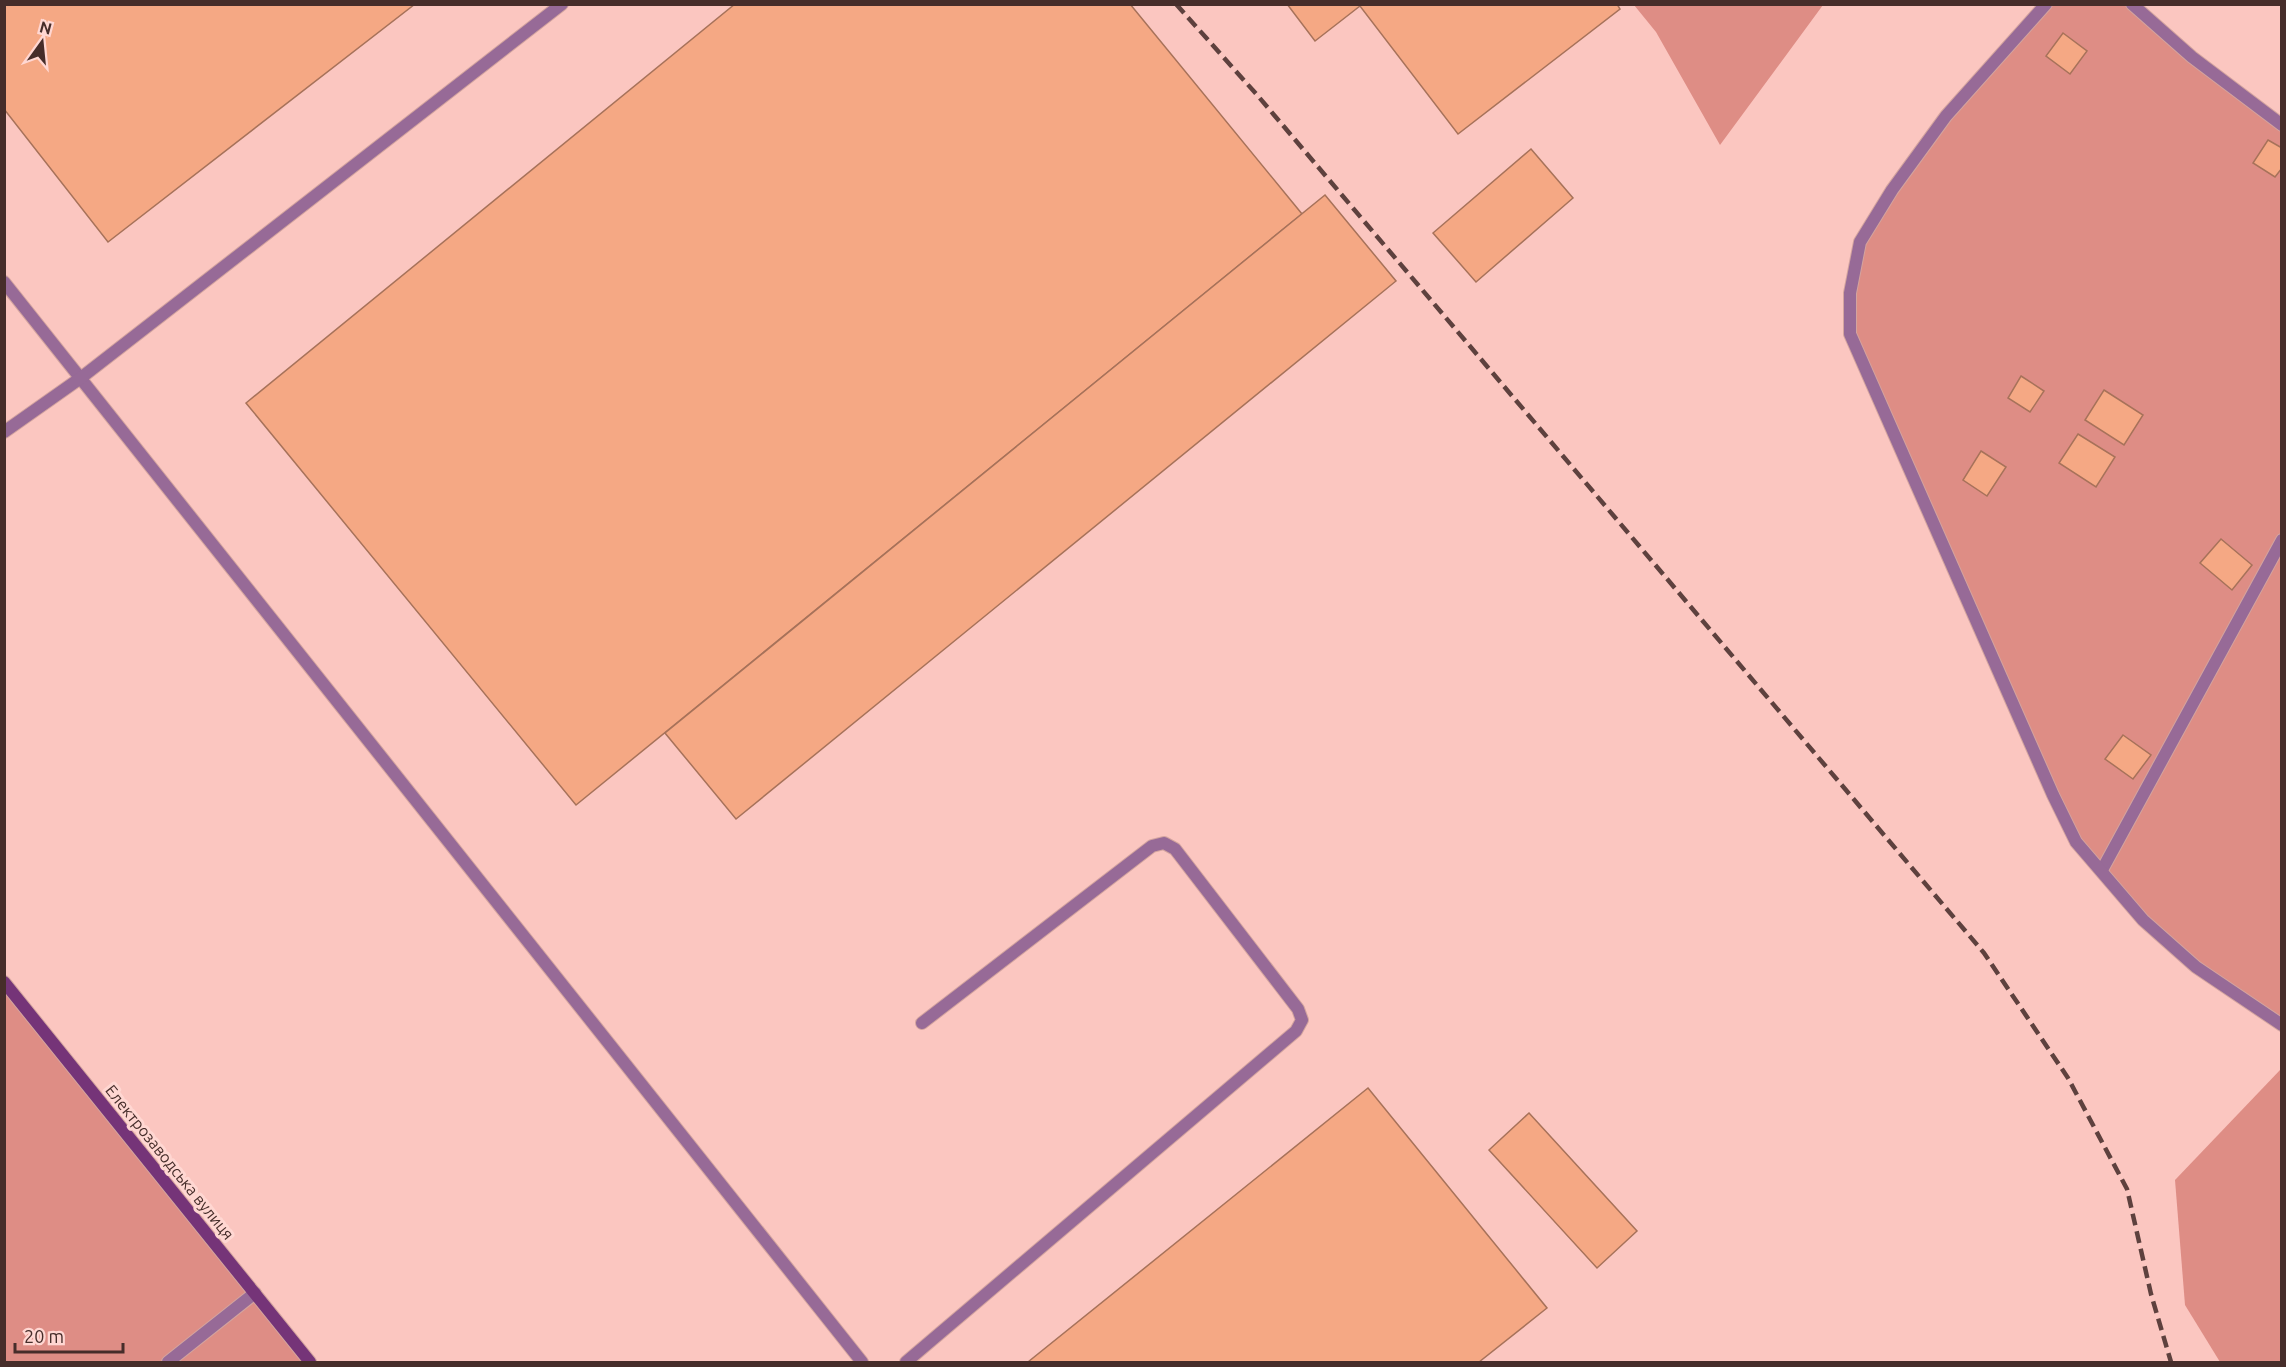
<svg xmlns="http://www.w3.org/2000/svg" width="2286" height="1367" viewBox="0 0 2286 1367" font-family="Ubuntu,sans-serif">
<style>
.green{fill:#de8d85}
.building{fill:#f5a884;stroke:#a7725a;stroke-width:1.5}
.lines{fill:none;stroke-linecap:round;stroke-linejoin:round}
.service-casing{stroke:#d3a49f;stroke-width:14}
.minor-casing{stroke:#d3a49f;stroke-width:14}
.secondary-casing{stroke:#d3a49f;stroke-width:14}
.service{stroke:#976a97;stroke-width:12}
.minor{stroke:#976a97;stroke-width:12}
.secondary{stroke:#753478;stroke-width:12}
.rail{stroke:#5e413e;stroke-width:4.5;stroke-dasharray:12 6;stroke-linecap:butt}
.labels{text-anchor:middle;stroke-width:6;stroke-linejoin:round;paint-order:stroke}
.street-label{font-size:16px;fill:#462d2a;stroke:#ffd7d2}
</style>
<rect width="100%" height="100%" fill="#fbc6c0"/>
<g class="green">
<polygon points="1634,5 1823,5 1720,145 1656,32"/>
<polygon points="2046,5 2132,5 2281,125 2281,1025 2196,967 2076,842 1850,334 1860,242 1946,116"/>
<polygon points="4,982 310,1362 5,1362"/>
<polygon points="2281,1069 2281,1362 2220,1362 2185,1305 2175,1180"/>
</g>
<g class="building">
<polygon points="4,4 415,4 108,242 4,109"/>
<polygon points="735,4 1130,4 1302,214 576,805 246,403"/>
<polygon points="1287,4 1617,4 1620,9 1458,134 1360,6 1315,41"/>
<polygon points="2063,33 2087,51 2070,74 2046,56"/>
<polygon points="2268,140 2282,148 2282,168 2275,177 2253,163"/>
<polygon points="1531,149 1573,198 1476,282 1433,233"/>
<polygon points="1325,195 1396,281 736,819 665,733"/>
<polygon points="2021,376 2044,391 2030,412 2008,398"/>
<polygon points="2104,390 2143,415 2124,445 2085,420"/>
<polygon points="2078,434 2115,457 2096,487 2059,463"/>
<polygon points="1981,451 2006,467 1987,496 1963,480"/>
<polygon points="2221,539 2252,565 2232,590 2200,563"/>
<polygon points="2123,735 2151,755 2133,779 2105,759"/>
<polygon points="1368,1088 1547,1308 1479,1362 1028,1362"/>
<polygon points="1529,1113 1637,1231 1597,1268 1489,1150"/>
</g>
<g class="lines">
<defs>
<g id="service">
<polyline points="2132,4 2192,57 2282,125"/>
<polyline points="4,282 862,1362"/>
<polyline points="4,432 82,377 562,4"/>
<polyline points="2102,870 2282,540"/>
<polyline points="168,1362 255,1293"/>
<polyline points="906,1362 1296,1031 1302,1020 1298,1009 1175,849 1164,843 1152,846 922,1023"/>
</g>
<polyline id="minor" points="2046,4 1946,116 1892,190 1860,242 1850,293 1850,334 2053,795 2076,842 2143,920 2196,967 2282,1025"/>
<polyline id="secondary" points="4,982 310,1362"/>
</defs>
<use href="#service" class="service-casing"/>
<use href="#minor" class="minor-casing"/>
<use href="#secondary" class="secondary-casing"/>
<use href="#service" class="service"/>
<use href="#minor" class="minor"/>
<use href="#secondary" class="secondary"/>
<polyline class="rail" points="1176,4 1258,96 1984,953 2068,1078 2127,1189 2151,1294 2171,1362"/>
</g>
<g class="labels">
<g class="street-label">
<text transform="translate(170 1162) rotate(51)" y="6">Електрозаводська вулиця</text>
</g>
</g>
<rect width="2286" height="1367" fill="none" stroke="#462d2a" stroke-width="12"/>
<g transform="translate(42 42) rotate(15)" stroke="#ffd7d2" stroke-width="4.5" paint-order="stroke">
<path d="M0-4.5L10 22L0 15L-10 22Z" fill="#462d2a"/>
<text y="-9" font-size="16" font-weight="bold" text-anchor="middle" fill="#462d2a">N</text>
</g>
<path d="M15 1343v9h108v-9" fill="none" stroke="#462d2a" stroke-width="3"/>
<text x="24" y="1343" font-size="18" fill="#462d2a" stroke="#ffd7d2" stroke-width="4.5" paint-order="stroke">20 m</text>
</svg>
